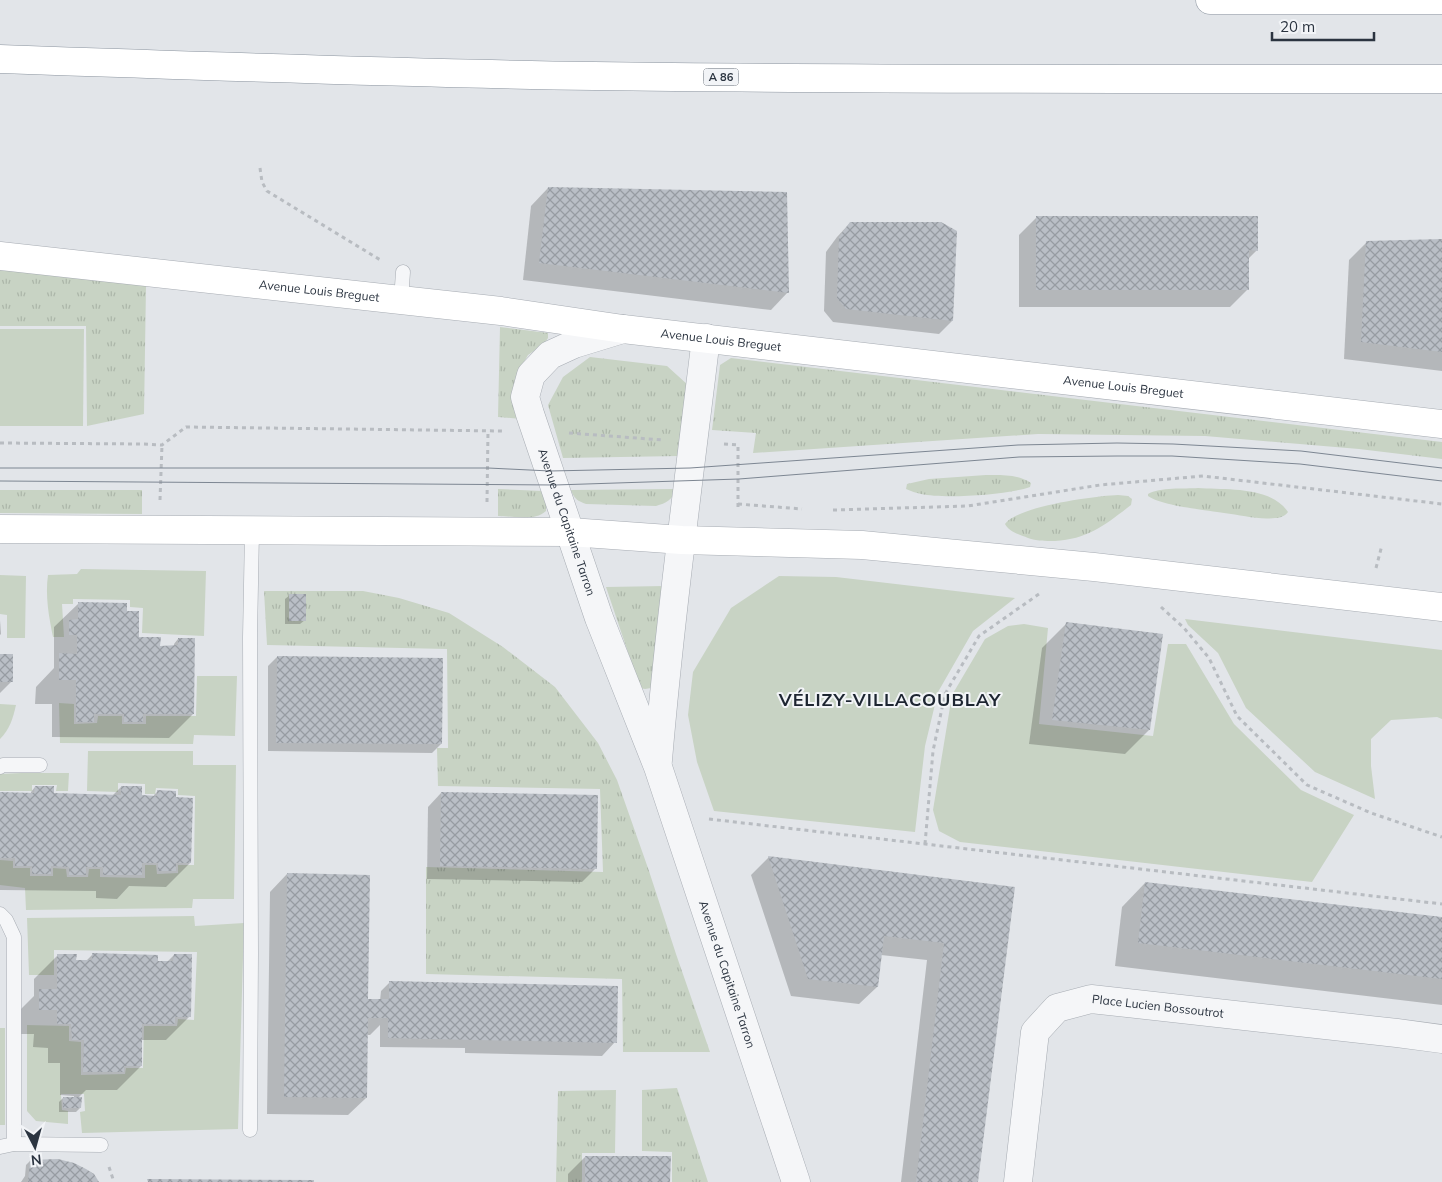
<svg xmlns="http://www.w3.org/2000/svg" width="1442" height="1182" viewBox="0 0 1442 1182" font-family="Mulish,sans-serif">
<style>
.grass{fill:url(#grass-tufts)}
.garden{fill:#c8d3c4}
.shadow{fill:#0003}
.building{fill:url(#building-cross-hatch)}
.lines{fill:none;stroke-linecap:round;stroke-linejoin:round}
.service-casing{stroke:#a7acb3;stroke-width:15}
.minor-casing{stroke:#a7acb3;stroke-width:29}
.tertiary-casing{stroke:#a7acb3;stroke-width:29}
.secondary-casing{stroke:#a7acb3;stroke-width:29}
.motorway-casing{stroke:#8b949f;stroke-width:29}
.path{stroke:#b8bcc1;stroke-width:3;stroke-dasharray:4 4;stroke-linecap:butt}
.service{stroke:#f5f6f8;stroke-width:14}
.minor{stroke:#f5f6f8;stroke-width:28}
.tertiary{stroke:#f5f6f8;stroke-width:28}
.secondary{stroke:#fff;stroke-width:28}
.motorway{stroke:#fff;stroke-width:28}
.tram{stroke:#7d8692;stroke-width:1}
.labels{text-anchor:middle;stroke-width:4;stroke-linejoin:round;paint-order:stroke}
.shield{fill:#f2f4f7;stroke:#676e77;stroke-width:1}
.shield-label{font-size:11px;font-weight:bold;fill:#2b3440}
.street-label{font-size:12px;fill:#2b3440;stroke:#f2f4f7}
.district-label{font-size:18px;font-weight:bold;letter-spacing:1px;fill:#1d2531;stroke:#f2f4f7}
</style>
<defs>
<pattern id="grass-tufts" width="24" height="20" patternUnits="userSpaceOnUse" patternTransform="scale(1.25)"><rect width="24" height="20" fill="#c8d3c4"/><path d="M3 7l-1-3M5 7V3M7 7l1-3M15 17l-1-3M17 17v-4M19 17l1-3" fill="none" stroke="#acb6a9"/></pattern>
<pattern id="building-cross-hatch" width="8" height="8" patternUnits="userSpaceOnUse" patternTransform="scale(1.25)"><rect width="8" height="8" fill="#babfc6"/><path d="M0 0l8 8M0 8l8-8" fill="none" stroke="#979ca2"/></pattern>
</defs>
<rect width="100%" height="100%" fill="#e2e5e9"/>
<g class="grass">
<polygon points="0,270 79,276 146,286 144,414 87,426 86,326 0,326"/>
<polygon points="500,327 548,333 548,338 544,344 528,355 516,376 521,419 498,417"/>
<polygon points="590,357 667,366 688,385 683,415 679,456 563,458 548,405 563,377"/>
<polygon points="731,358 1442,442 1442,459 1359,449 1205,436 1038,434 753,453 756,433 712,430 720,365"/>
<path d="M986 475C1001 475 1018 474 1031 483L1030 487C1008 495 944 499 921 494 916 493 911 491 906 489L907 484 929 479Z"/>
<path d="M1198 488C1226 490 1271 486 1288 512 1285 516 1280 518 1275 518 1258 520 1241 515 1224 513 1206 510 1162 506 1148 496V494C1160 487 1184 489 1198 488Z"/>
<path d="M498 489 543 491 546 503V511C534 522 513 516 498 516Z"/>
<path d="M675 489C673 500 666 503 656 506L586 504C578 501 574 499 571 490Z"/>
<polygon points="0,490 142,490 142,514 0,513"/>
<path d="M1118 495 1128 496 1132 499 1131 505C1105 525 1088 539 1055 541 1045 541 1036 541 1028 538 1020 535 1009 532 1005 524 1018 506 1095 496 1118 495Z"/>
<polygon points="664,586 651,688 645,689 640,688 606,587"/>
<polygon points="264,591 363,591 399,598 449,613 503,647 555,687 598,743 617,780 649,871 676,954 710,1052 623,1052 622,979 426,974 426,867 603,872 600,789 438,786 437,748 448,748 447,649 267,645"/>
<polygon points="677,1088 708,1182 672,1182 672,1152 642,1151 642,1090"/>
<polygon points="616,1090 615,1153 582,1153 582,1182 556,1182 558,1091"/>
</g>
<g class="garden">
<polygon points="0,329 84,329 83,426 0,426"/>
<path d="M81 569 206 571 204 636 142 633 143 608 130 607V600L73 599V604H62L64 637H53C49 617 45 596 48 575L77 574Z"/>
<polygon points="0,575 26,576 25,638 7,638 7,615 0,614"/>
<polygon points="779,576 836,577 1015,598 973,631 938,692 925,746 915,832 714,811 697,762 688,715 693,672 731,608"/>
<polygon points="1185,619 1442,650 1442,719 1437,717 1391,720 1371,739 1371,766 1375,799 1315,772 1246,708 1218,653 1188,625"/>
<polygon points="1024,624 1048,628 1039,724 1153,736 1168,644 1186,644 1234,724 1301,790 1354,815 1312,882 960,842 939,831 933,810 952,695 985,639 1008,626"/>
<polygon points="197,676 237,676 235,736 194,735 193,744 60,743 59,703 74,704 74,724 97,723 98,716 122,716 122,724 146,724 146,716 196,716"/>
<path d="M0 704 16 705C13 718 10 729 0 739Z"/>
<polygon points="88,751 193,751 193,765 236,765 234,899 193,899 192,908 26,910 25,888 0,885 0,860 13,861 13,868 30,868 30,876 53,876 53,868 66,869 67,877 88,877 89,869 100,869 100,877 145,878 145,865 156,865 157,874 178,873 178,865 194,865 195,796 178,795 178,789 156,788 155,794 145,794 145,784 118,783 118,792 87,791"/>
<polygon points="21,773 69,773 68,791 56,791 57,785 32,785 32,791 0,791 0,774"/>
<polygon points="194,916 195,926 244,923 238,1129 82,1133 80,1112 85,1111 84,1094 61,1094 62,1110 68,1111 68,1124 36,1121 27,1111 27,1025 69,1026 69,1041 81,1042 81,1075 125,1074 126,1068 143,1068 144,1026 177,1026 178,1019 194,1020 197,952 54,950 54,975 29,975 27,918"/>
<rect x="0" y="1028" width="5" height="97"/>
</g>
<g class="shadow">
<polygon points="548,188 788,292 771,310 523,280 531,206"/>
<polygon points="1036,218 1257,250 1248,259 1248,289 1230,307 1019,307 1019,235"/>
<polygon points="850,223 952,321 939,334 833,322 824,311 826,252 837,237"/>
<polygon points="1442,240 1442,371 1344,359 1349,260 1366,243"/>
<polygon points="290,595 305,620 300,624 285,624 285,599"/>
<polygon points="78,604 126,610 138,640 157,647 174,647 174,644 178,639 193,714 169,738 52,737 52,704 35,704 36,687 54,668 54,627"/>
<polygon points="0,620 1,634 0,635"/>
<polygon points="1066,624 1149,730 1125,754 1029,744 1042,648"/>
<polygon points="0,656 12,681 0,693"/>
<polygon points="277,657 441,744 432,753 268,751 268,666"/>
<polygon points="35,787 51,794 112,796 121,787 141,796 154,797 154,795 158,791 175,798 190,863 166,887 129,886 117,899 96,898 96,891 0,890 0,794 31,794 31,792"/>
<polygon points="441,793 596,868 582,882 427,879 428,807"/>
<polygon points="769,857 1014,888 977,1182 901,1182 927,960 881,955 877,987 859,1004 791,996 751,875"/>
<polygon points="287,874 367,1000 380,1001 381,991 390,982 615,1042 602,1056 465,1053 465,1048 380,1047 380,1025 370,1035 367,1035 366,1098 348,1115 267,1114 270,892"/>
<polygon points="1145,883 1442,918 1442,1005 1115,966 1122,907"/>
<polygon points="58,955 75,961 86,961 92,955 167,962 174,955 190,1016 166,1040 141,1040 141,1066 117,1090 86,1090 78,1098 80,1108 76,1112 59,1112 59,1102 63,1098 74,1098 74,1096 60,1095 60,1063 48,1063 48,1048 33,1047 34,1034 16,1034 16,1014 34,996 34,979"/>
<polygon points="585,1157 669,1182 568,1182 568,1174"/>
<polygon points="30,1161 98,1182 21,1182 25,1176 26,1165"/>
</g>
<g class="building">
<polygon points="548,187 787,192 789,293 539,263"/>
<polygon points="1036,216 1258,216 1258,251 1249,250 1249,290 1036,290"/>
<polygon points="850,222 941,222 957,231 953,321 846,309 837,298 839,237"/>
<polygon points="1442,239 1442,352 1361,342 1366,241"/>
<rect x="289" y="594" width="17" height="27"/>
<polygon points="78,602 127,603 127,611 139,611 139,637 161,637 160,646 178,645 178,638 195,638 194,714 143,714 143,722 124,722 124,714 94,714 94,722 76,722 76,680 59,680 59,653 77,654 77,635 69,635 69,620 78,619"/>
<polygon points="1066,622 1163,634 1150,730 1052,720"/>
<rect x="0" y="654" width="13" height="28"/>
<polygon points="277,656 443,658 442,744 276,743"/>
<polygon points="35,786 54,786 54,793 121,795 121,786 142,786 142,795 157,796 157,790 176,791 176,797 193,798 191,863 176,863 176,871 158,871 158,863 142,863 142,875 103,875 103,867 86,867 86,875 69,875 69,867 51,866 51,874 32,874 32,866 15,866 15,858 0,858 0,792 34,793"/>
<polygon points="441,792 598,795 597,869 440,866"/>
<polygon points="768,856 1015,887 978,1182 916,1182 944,943 884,936 878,987 808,979"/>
<polygon points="287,873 370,875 368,999 389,999 389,981 618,986 617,1043 388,1038 388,1018 368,1018 367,1098 284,1097"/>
<polygon points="1145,882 1442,917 1442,979 1138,943"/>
<polygon points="92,953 158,955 158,961 173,961 174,954 192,954 191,1017 175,1017 175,1024 142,1024 142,1066 124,1066 124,1072 83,1072 84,1040 72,1040 71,1024 57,1024 57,1010 39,1010 39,989 57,989 57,954 77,954 76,960 92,960"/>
<polygon points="63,1097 82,1097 81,1108 63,1108"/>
<polygon points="585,1156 671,1156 670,1182 585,1182"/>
<polygon points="58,1159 74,1163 86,1169 94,1174 99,1182 28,1182 30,1160"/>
<polygon points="147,1179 314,1180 314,1182 148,1182"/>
</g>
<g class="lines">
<defs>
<g id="service">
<polyline points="401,300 403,272"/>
<polyline points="0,767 3,765 40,765"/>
<polyline points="0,914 6,920 14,937 14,1144"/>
<polyline points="250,1130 251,953 250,637 252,531"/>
<polyline points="0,1147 14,1144 101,1145"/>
</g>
<g id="minor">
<path id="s1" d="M1018 1182 1035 1032 1057 1008 1091 999 1397 1033 1442 1039"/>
</g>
<g id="tertiary">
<path id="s2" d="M623 329 574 344 550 355 531 375 525 397 530 414 599 618 658 767 796 1182"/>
<path d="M658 760C670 619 689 478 706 338"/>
</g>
<g id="secondary">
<path id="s3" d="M0 256 501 311 623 329 1442 424"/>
<polyline points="0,529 570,532 682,540 862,545 1094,567 1442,607"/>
</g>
<g id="motorway">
<polyline points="1210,0 1442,0"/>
<path d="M0 59C198 66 396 73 594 76 877 80 1159 79 1442 79"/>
</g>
</defs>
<use href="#service" class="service-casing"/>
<use href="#minor" class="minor-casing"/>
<use href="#tertiary" class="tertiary-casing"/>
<use href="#secondary" class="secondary-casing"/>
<use href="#motorway" class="motorway-casing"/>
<g class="path">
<polyline points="260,168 262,182 267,191 382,261"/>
<polyline points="569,433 663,440"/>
<polyline points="0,443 144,444 162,445 186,427 503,431"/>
<polyline points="724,444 738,445 738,510"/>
<polyline points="160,500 162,445"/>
<polyline points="487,502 488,431"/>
<polyline points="738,504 802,509"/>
<polyline points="833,510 968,506 1100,485 1203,476 1442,504"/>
<polyline points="1376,568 1382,545"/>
<polyline points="1161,607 1184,628 1209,658 1237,716 1307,785 1371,813 1442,837"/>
<polyline points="709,819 1442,904"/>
<polyline points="925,844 933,751 945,694 979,636 1039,594"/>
<polyline points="109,1167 114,1182"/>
</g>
<use href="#service" class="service"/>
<use href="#minor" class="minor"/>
<use href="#tertiary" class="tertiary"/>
<use href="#secondary" class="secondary"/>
<use href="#motorway" class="motorway"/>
<g class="tram">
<polyline points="0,468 488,468 550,471 690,468 1018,445 1117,443 1173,444 1301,451 1442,468"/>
<polyline points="0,481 555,485 739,479 1019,457 1117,456 1172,456 1300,464 1442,481"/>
</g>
</g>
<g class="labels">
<rect class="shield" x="703.5" y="68.5" width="35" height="17" rx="4"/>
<g class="shield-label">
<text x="721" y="81">A 86</text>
</g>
<g class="street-label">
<text dy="4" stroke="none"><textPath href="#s3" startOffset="321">Avenue Louis Breguet</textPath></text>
<text dy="4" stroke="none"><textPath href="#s3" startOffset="726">Avenue Louis Breguet</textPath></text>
<text dy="4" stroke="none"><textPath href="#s3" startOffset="1131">Avenue Louis Breguet</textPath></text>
<text dy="4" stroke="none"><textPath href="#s2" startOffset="260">Avenue du Capitaine Tarron</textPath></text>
<text dy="4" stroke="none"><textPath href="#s2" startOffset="740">Avenue du Capitaine Tarron</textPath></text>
<text dy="4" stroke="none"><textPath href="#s1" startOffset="286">Place Lucien Bossoutrot</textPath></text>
</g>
<g class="district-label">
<text x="890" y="706">VÉLIZY-VILLACOUBLAY</text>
</g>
</g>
<g transform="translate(35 1147) rotate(174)" stroke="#f2f4f7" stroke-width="4" paint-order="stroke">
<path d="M0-4L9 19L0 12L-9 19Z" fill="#2b3440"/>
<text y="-8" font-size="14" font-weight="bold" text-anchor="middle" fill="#2b3440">N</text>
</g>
<path d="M1272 32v8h102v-8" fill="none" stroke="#2b3440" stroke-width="2.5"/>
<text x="1280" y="32" font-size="15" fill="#2b3440" stroke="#f2f4f7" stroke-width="4" paint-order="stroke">20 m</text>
</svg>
